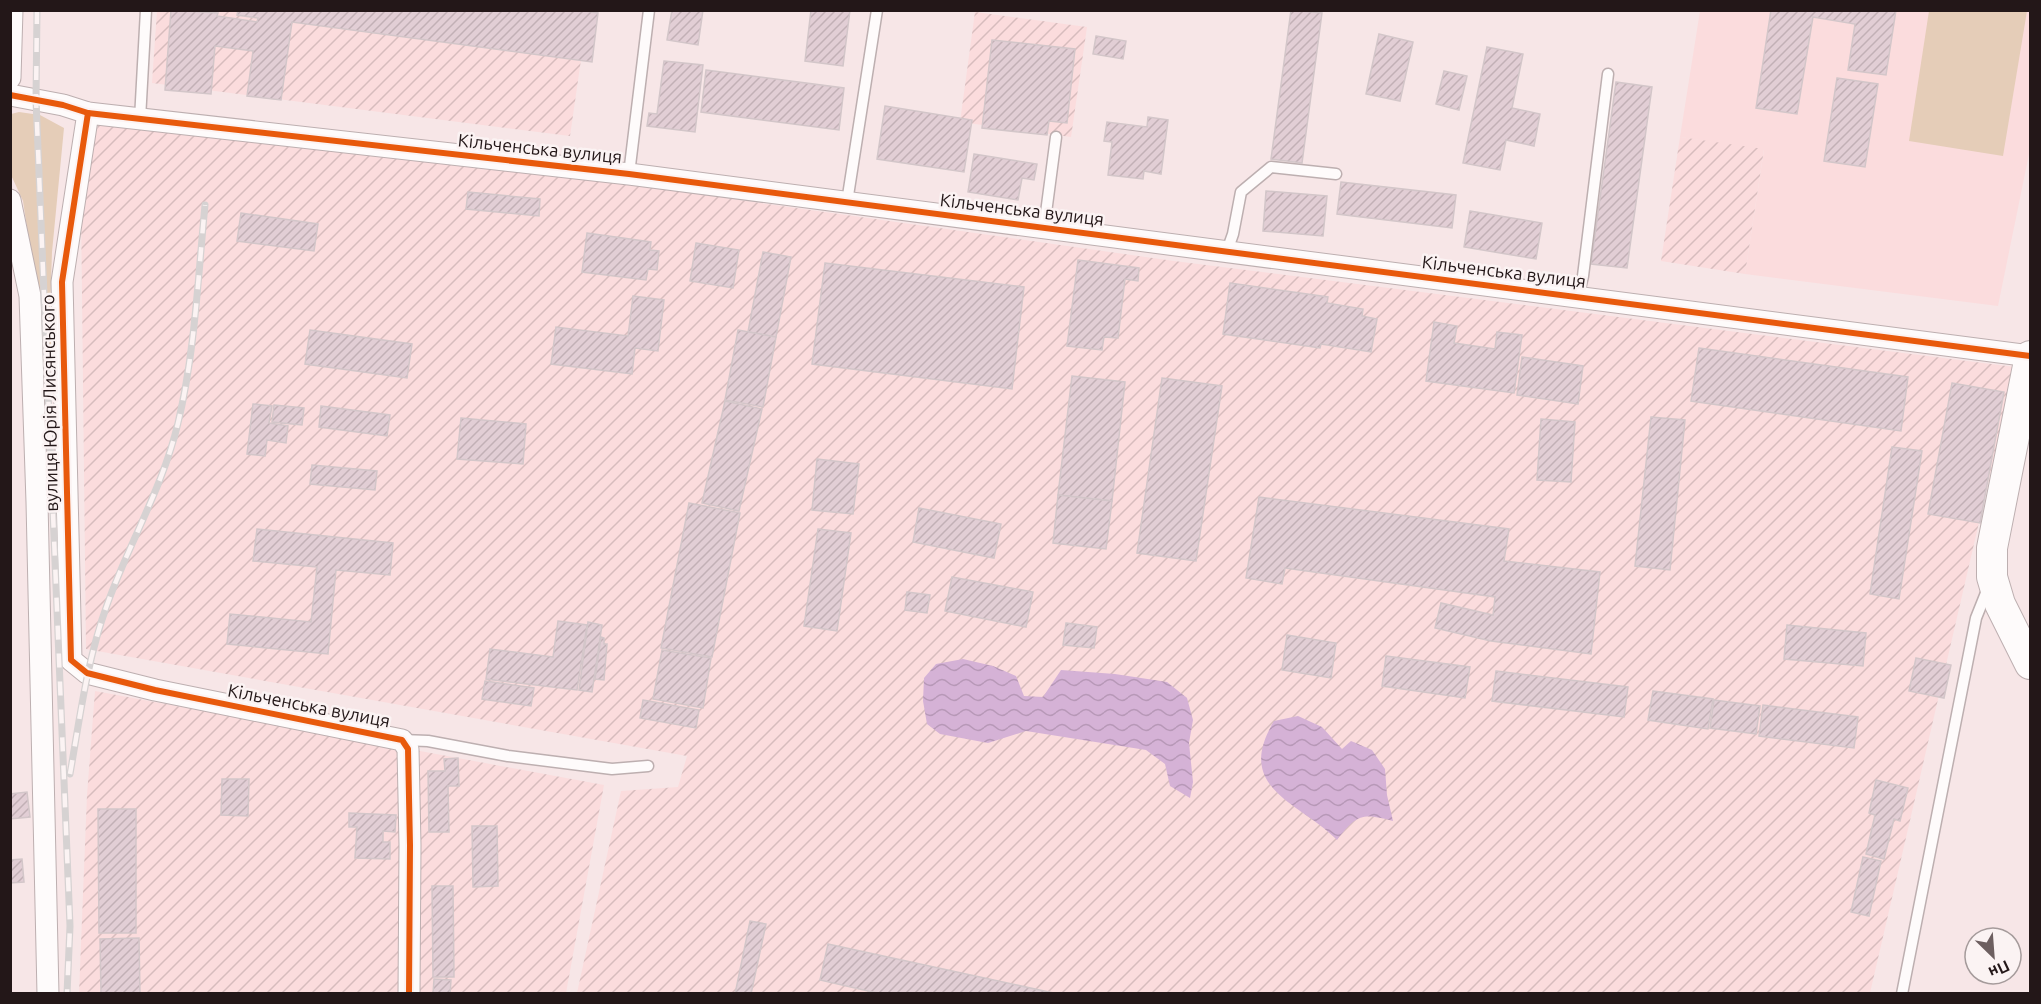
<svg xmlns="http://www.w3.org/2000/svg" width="2041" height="1004" viewBox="0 0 2041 1004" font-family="Ubuntu,sans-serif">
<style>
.built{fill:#fbdcdd}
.industrial{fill:url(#industrial-furrows)}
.grass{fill:#e5cdb8}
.water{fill:url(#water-waves)}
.building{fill:url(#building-hatch);stroke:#d3c6c9;stroke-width:1.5}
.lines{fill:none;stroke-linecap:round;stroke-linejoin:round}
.lane-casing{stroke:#bdafb0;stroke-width:13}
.street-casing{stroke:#bdafb0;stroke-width:23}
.secondary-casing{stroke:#bdafb0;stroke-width:32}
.lane{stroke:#fefbfb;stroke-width:10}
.street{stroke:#fefbfb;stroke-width:21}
.secondary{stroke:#fefbfb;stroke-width:30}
.rail-casing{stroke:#d6d2d2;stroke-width:7}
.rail{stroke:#fbf3f3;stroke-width:4.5;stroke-dasharray:14;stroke-linecap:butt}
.cycleway-casing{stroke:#fbf3f3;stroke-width:10}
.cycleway{stroke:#e8590c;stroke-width:6}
.labels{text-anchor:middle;stroke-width:5;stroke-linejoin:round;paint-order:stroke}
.street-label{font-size:18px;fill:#231718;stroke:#fbf3f3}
</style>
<defs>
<pattern id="industrial-furrows" width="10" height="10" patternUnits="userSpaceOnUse" patternTransform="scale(1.5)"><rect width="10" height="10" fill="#fbdcdd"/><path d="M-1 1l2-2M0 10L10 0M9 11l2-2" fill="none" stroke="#d7bcbd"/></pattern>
<pattern id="water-waves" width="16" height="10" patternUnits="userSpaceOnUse" patternTransform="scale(1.5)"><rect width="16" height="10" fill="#d5b2d6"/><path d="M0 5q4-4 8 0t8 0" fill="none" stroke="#b798b7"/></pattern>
<pattern id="building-hatch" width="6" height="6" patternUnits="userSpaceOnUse" patternTransform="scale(1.5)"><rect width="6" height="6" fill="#e2ced5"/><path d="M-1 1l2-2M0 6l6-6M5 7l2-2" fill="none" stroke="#c2b0b6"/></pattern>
</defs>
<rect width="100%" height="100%" fill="#f7e6e7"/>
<polygon class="built" points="1700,11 2030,11 2030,149 1998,306 1745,274 1764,150 1680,137"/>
<g class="industrial">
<polygon points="157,11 588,11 570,136 152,83"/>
<polygon points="975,12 1087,27 1071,137 960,122"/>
<polygon points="98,125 519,169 1174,261 2015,367 1870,993 577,993 621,791 678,787 687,756 86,649 81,205"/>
<polygon points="1680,137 1764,149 1745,274 1661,261"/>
<polygon points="95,691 604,785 566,993 79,994 87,795"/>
</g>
<g class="grass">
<polygon points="1929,11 2027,11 2003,156 1909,141"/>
<polygon points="19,112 40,115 64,128 52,252 50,309 52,368 36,369 30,249 23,201 11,175 11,114"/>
</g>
<g class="water">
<polygon points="963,659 993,666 1016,676 1024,696 1043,697 1061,670 1115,674 1167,682 1187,698 1193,720 1189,743 1193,782 1190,798 1170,786 1165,764 1146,750 1026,731 988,743 940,734 927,724 923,701 924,678 936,664"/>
<path d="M1298 716 1322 727 1342 749 1351 741 1372 750 1385 769 1387 795 1393 821C1362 813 1357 814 1337 840 1300 802 1233 789 1274 721Z"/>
</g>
<g class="building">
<polygon points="171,10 218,13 217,16 257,22 258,18 237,15 238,10 579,10 598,13 592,62 292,22 281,100 247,96 253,51 215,46 211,94 165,90"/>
<polygon points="672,10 703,10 698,45 667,40"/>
<polygon points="811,10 850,10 843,66 805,61"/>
<polygon points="1291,10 1322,13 1302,163 1271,159"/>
<polygon points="1771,10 1896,10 1886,75 1848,70 1855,24 1813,17 1797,114 1756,108"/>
<polygon points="1379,34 1413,42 1400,101 1366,94"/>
<polygon points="1096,36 1126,41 1123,59 1093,54"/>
<polygon points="992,40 1075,49 1067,123 1049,121 1047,135 982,128"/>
<polygon points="1487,47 1523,54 1512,108 1540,114 1534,146 1506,140 1500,170 1463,163"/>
<polygon points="664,61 703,65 695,132 647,126 649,113 657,114"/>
<polygon points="706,70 844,88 839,130 701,112"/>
<polygon points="1444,71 1467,76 1459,110 1436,104"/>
<polygon points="1837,78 1878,84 1865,167 1824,161"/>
<polygon points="1616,82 1652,87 1627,268 1591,264"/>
<polygon points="885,106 972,120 964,172 877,159"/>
<polygon points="1148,117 1168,120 1161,174 1144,171 1143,179 1108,175 1112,142 1104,141 1107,122 1147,127"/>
<polygon points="974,154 1037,164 1034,180 1022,178 1018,200 968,192"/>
<polygon points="1341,182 1456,195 1452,228 1337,214"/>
<polygon points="1266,191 1327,196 1323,236 1263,231"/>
<polygon points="468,192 540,199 539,216 466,209"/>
<polygon points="1470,211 1542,223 1536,259 1464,247"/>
<polygon points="241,213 318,224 314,251 237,241"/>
<polygon points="587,233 651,242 650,250 659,251 657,270 648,269 646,280 582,272"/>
<polygon points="696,243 739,250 733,288 690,281"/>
<polygon points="763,252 791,257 776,337 748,332"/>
<polygon points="1078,260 1139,268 1138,281 1125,279 1118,338 1104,337 1102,350 1067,346"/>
<polygon points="825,263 1024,287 1012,389 812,364"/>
<polygon points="1230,283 1328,297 1327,303 1363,309 1362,316 1377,319 1371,352 1321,344 1320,348 1223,334"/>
<polygon points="633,296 664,300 658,351 635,348 632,374 551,364 556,327 628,336"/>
<polygon points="1434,322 1457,326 1454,343 1495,349 1497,332 1522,335 1514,393 1426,381"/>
<polygon points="310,330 412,344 407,378 305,364"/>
<polygon points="738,330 776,337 763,407 725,400"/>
<polygon points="1699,348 1908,377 1901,431 1691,401"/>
<polygon points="1522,357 1583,366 1578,404 1517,395"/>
<polygon points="1072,376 1125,382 1112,501 1058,495"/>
<polygon points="1162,378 1222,386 1196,561 1137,553"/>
<polygon points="1952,383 2004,392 1980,523 1928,514"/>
<polygon points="725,401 762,409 739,511 702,503"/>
<polygon points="253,404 272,406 269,423 288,426 286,443 267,440 265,456 247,454"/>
<polygon points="274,405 304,408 302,425 272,422"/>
<polygon points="321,406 390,415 387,436 319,427"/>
<polygon points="1651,417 1685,420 1670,570 1635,566"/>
<polygon points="461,418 526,424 523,464 457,459"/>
<polygon points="1541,419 1575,422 1571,482 1537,480"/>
<polygon points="1892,447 1922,451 1899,599 1870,594"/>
<polygon points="817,459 859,464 853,514 812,510"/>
<polygon points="312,465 377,471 375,490 310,484"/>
<polygon points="1058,495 1112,501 1106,549 1053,543"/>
<polygon points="1259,497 1509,529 1504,561 1600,572 1591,654 1491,641 1435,628 1441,603 1493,615 1495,597 1285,568 1282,584 1246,578"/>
<polygon points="689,503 740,513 712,657 661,648"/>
<polygon points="919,508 1001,524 994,558 913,542"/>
<polygon points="257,529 393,543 390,575 336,570 328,654 227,644 230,614 311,622 317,567 253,561"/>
<polygon points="818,529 851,533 837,631 804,626"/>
<polygon points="952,577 1033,592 1026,627 945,611"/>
<polygon points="907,592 930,595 927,613 905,610"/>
<polygon points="558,621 587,625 577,690 486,679 490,649 553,657"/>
<polygon points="588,622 602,625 592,692 579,690"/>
<polygon points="1066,623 1097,627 1094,648 1063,645"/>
<polygon points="1787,625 1866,633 1863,666 1784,659"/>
<polygon points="1287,635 1336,643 1331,678 1282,670"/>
<polygon points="601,637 604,638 604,644 607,644 604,680 595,679"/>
<polygon points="662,650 711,658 703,708 653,699"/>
<polygon points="1386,656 1470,667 1465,698 1382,686"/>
<polygon points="1916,658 1951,665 1944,698 1909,691"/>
<polygon points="1496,671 1628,687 1624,717 1492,701"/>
<polygon points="485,681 534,688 531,706 482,699"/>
<polygon points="1653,691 1713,699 1708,729 1648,720"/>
<polygon points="643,700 699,710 696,728 640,718"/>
<polygon points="1714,700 1760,706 1756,734 1710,728"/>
<polygon points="1763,705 1858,717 1854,748 1759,736"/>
<polygon points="458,758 459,786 448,786 449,832 429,832 428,771 445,771 444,759"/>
<polygon points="222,779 249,779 248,816 221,815"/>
<polygon points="1876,780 1908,788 1900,821 1894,819 1884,859 1866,854 1875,815 1869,813"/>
<polygon points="27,792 30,817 10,819 10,794"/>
<polygon points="98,809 136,809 136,933 99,933"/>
<polygon points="349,813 396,815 395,832 383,831 383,842 390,842 390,859 355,858 357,827 349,827"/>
<polygon points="472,826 497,826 498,886 473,887"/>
<polygon points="1863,857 1881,861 1869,916 1851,912"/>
<polygon points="22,859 24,882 10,883 10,860"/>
<polygon points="432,886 453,886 454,977 433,977"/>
<polygon points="750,921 766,924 751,994 735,994"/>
<polygon points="139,938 140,994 101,994 100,939"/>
<polygon points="828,944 1058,994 881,994 820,980"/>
<polygon points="434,979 451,980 450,994 433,994"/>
</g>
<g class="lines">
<defs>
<g id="lane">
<polyline points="140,119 146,10"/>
<polyline points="629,174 649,10"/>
<polyline points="847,202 877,10"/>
<polyline points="1044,228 1056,137"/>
<polyline points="1227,251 1233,234 1241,192 1271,167 1336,174"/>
<polyline points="1578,297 1583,276 1608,74"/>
<polyline points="402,740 428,741 508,756 612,769 648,766"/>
<polyline points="1902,994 1976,618 1988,588"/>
</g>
<g id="street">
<polyline points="10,78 12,10"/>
<polyline points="10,95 63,105 88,113 629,174 2030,356"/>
<polyline points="88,113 62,282 71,660 87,673 155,690 402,740 408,749 410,845 409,994"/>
<polyline points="10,200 30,296 37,502 48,994"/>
</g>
<polyline id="secondary" points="2030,356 1992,548 1992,577 2000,604 2030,664"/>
</defs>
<use href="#lane" class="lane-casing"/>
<use href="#street" class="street-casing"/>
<use href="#secondary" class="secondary-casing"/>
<use href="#lane" class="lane"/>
<use href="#street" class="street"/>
<use href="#secondary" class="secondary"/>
<defs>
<g id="rail">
<polyline points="37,10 36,100 70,926 67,994"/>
<path d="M70 774C80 717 87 660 107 605 129 543 163 487 178 423 195 352 198 277 205 205"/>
</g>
</defs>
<use href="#rail" class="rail-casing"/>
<use href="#rail" class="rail"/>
<defs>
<g id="cycleway">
<polyline points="10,95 63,105 88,113 629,174 2030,356"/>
<polyline points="88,113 62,282 71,660 87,673 155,690 402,740 408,749 410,845 409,994"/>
</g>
</defs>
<use href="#cycleway" class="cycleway-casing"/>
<use href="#cycleway" class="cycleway"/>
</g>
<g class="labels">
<g class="street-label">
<text transform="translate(540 149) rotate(6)" y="6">Кільченська вулиця</text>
<text transform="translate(1022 210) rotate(7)" y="6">Кільченська вулиця</text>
<text transform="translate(1504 272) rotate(7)" y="6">Кільченська вулиця</text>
<text transform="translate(50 403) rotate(-91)" y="6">вулиця Юрія Лисянського</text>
<text transform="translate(309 706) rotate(11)" y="6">Кільченська вулиця</text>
</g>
</g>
<rect width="2041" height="1004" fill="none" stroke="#231718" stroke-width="24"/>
<g transform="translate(1993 956) rotate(155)"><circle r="28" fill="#fbf3f3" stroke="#a59b9b" stroke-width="1.5"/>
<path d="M0-4.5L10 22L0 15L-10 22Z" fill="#6d5f60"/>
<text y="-9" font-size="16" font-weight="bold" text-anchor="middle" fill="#231718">Пн</text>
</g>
</svg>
